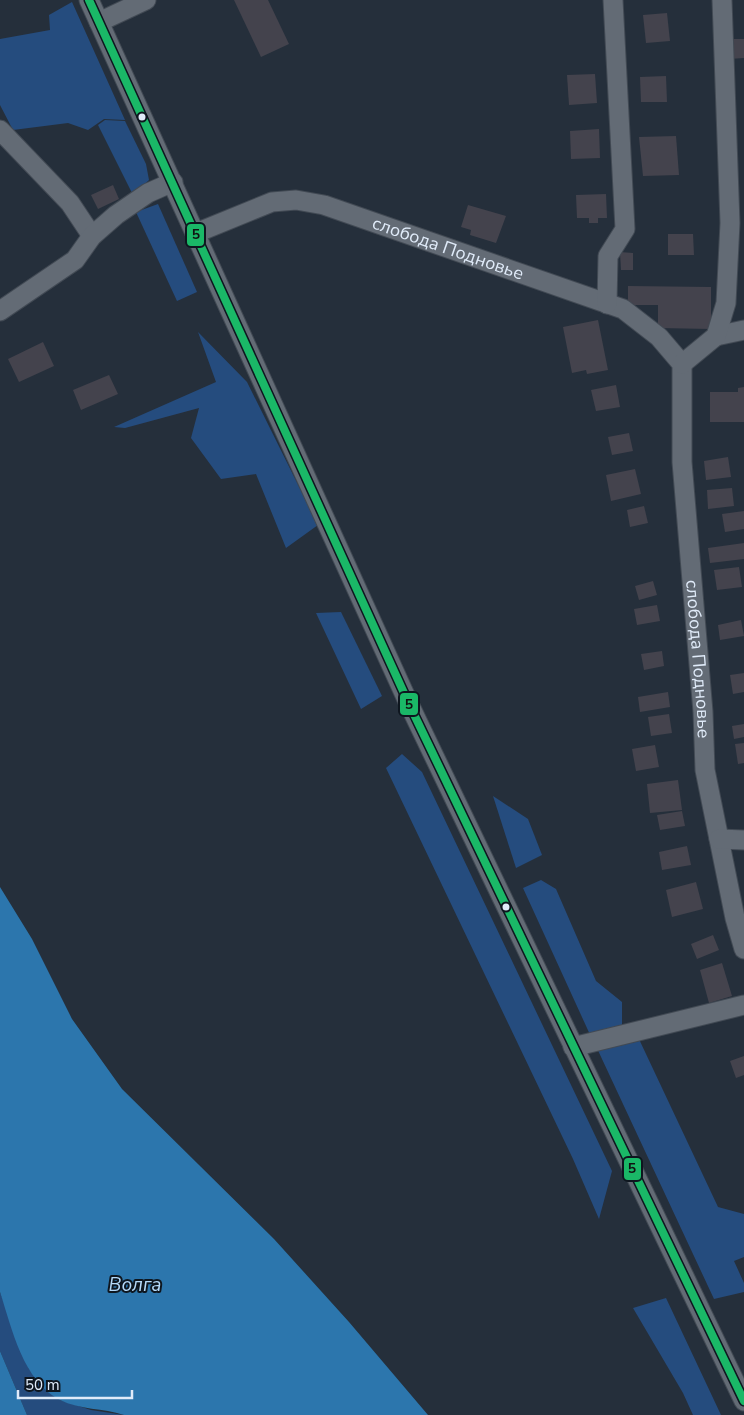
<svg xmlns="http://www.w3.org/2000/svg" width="744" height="1415" viewBox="0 0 744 1415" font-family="'Nunito Sans',sans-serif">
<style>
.green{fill:#254c7e}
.water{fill:#2c76ad}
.building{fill:#44434d}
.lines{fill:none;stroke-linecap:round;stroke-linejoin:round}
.minor-casing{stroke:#424a54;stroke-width:21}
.minor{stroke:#636b75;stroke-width:19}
.bus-1-casing{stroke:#0e161f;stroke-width:11}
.bus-1{stroke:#1ab867;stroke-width:8}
.bus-dot{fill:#e0ebf9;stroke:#0e161f;stroke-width:2}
.labels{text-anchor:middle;stroke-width:4;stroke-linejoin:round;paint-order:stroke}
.street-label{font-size:18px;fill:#e0ebf9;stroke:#0e161f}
.water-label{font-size:19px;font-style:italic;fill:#b5dafa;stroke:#0e161f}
.line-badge{stroke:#0e161f;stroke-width:2}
.pale-badge-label{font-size:14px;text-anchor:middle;font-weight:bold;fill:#111}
</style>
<rect width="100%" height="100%" fill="#252f3b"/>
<g class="green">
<polygon points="72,2 125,120 104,119 88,130 68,123 13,130 0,105 0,39 50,30 49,15"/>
<polygon points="105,120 125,121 146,164 149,180 133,195 98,125"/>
<polygon points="158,204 197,292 177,301 136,212"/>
<polygon points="198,332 247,382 318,525 286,548 256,474 221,479 191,438 199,408 125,428 114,427 216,382"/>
<polygon points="341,612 382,696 361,709 316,613"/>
<polygon points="402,754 422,772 612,1171 599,1219 573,1159 386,768"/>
<polygon points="493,796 528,819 542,855 516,868"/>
<polygon points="541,880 556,889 596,981 622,1002 622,1030 592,1039 523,888"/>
<polygon points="638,1037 718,1207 744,1214 744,1257 734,1261 744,1283 744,1292 714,1299 595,1044"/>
<polygon points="0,1292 29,1369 60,1400 91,1410 124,1415 27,1415 0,1351"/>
<polygon points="666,1298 721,1415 693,1415 683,1393 633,1308"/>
</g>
<g class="water">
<path d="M0 887 32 939 72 1019 122 1089 274 1239 349 1322 428 1415H124C103 1408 80 1410 60 1400 23 1381 12 1329 0 1292Z"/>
<polygon points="0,1351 27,1415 0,1415"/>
</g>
<g class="building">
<polygon points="234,0 268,0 289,44 261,57"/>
<polygon points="667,13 670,41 646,43 643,15"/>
<polygon points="728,39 744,39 744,58 729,59"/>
<polygon points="595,74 597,103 569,105 567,75"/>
<polygon points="666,76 667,102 641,102 640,77"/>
<polygon points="599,129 600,158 571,159 570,131"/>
<polygon points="676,136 679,175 643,176 639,137"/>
<polygon points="113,185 119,199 98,209 91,195"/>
<polygon points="606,194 607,218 598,218 598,223 589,223 589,218 577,218 576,195"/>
<polygon points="468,205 506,216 496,243 470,235 471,230 461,227"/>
<polygon points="668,234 693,234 694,255 668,255"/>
<polygon points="620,252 633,253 633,270 621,270"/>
<polygon points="628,286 711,287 711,329 658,328 658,305 628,305"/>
<polygon points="598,320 608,370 587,374 586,370 572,373 563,327"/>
<polygon points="43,342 54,366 19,382 8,359"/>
<polygon points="109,375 118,394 81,410 73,390"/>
<polygon points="616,385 620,407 596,411 591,390"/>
<polygon points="744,387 744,422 710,422 710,392 738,392 738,388"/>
<polygon points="629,433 633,451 612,455 608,437"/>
<polygon points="728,457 731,477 706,480 704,461"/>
<polygon points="635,469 641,494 611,501 606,475"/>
<polygon points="732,488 734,506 708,509 707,490"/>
<polygon points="644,506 648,523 630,527 627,510"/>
<polygon points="744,511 744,529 725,532 722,514"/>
<polygon points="744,543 744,559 710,563 708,548"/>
<polygon points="739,567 742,587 717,590 714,570"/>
<polygon points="653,581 657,595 639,600 635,586"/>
<polygon points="657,605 660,621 637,625 634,609"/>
<polygon points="741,620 744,636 720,640 718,625"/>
<polygon points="662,651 664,666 644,670 641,654"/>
<polygon points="744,673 744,692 733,694 730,675"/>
<polygon points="668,692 670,707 640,712 638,697"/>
<polygon points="669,714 672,733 651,736 648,717"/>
<polygon points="744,724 744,737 734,739 732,726"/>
<polygon points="744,743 744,763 738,764 735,744"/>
<polygon points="655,745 659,767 636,771 632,749"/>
<polygon points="678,780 682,810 650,813 647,784"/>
<polygon points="682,811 685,826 660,830 657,815"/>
<polygon points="687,846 691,865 662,870 659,852"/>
<polygon points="696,882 703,909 672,917 666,890"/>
<polygon points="713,935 719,950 697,959 691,944"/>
<polygon points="722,963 732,996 709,1003 700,970"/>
<polygon points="744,1056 744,1075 736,1078 730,1061"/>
</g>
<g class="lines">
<defs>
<g id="minor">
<polyline points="89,0 409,704 744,1401"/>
<polyline points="99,22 146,0"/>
<polyline points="0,130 70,203 92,236"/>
<path id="s1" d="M196 233 272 202 296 200 324 205 623 309 659 337 682 364V462L703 712 705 770 735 918 744 949"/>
<polyline points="607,304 608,256 625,229 613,0"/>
<polyline points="0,311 75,260 92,236 116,215 148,193 173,182"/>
<polyline points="716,336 744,330"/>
<polyline points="682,364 716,336 726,303 730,223 722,0"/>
<polyline points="719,839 744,840"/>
<polyline points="573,1047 744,1005"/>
</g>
</defs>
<use href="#minor" class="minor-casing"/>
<use href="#minor" class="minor"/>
<defs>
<polyline id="bus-1" points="89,0 409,704 744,1401"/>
</defs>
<use href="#bus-1" class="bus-1-casing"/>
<use href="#bus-1" class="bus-1"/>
</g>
<g class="bus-dot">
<circle cx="142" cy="117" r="4.5"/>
<circle cx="506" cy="907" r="4.5"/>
</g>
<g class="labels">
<g class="street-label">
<text dy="6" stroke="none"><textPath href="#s1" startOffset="266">слобода Подновье</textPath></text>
<text dy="6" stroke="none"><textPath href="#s1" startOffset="828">слобода Подновье</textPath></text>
</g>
<g class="water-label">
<text x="135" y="1291">Волга</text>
</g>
</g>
<g class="line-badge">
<rect x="186" y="223" width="19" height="24" rx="5" fill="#1ab867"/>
<rect x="399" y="692" width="20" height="24" rx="5" fill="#1ab867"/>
<rect x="623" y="1157" width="19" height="24" rx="5" fill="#1ab867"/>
</g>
<g class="pale-badge-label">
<text x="196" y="239">5</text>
<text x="409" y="709">5</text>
<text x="632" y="1173">5</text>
</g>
<path d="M18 1390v8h114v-8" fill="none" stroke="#e0ebf9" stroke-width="2.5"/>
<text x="25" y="1390" font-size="15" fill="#e0ebf9" stroke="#0e161f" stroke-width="4" paint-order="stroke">50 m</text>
</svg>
